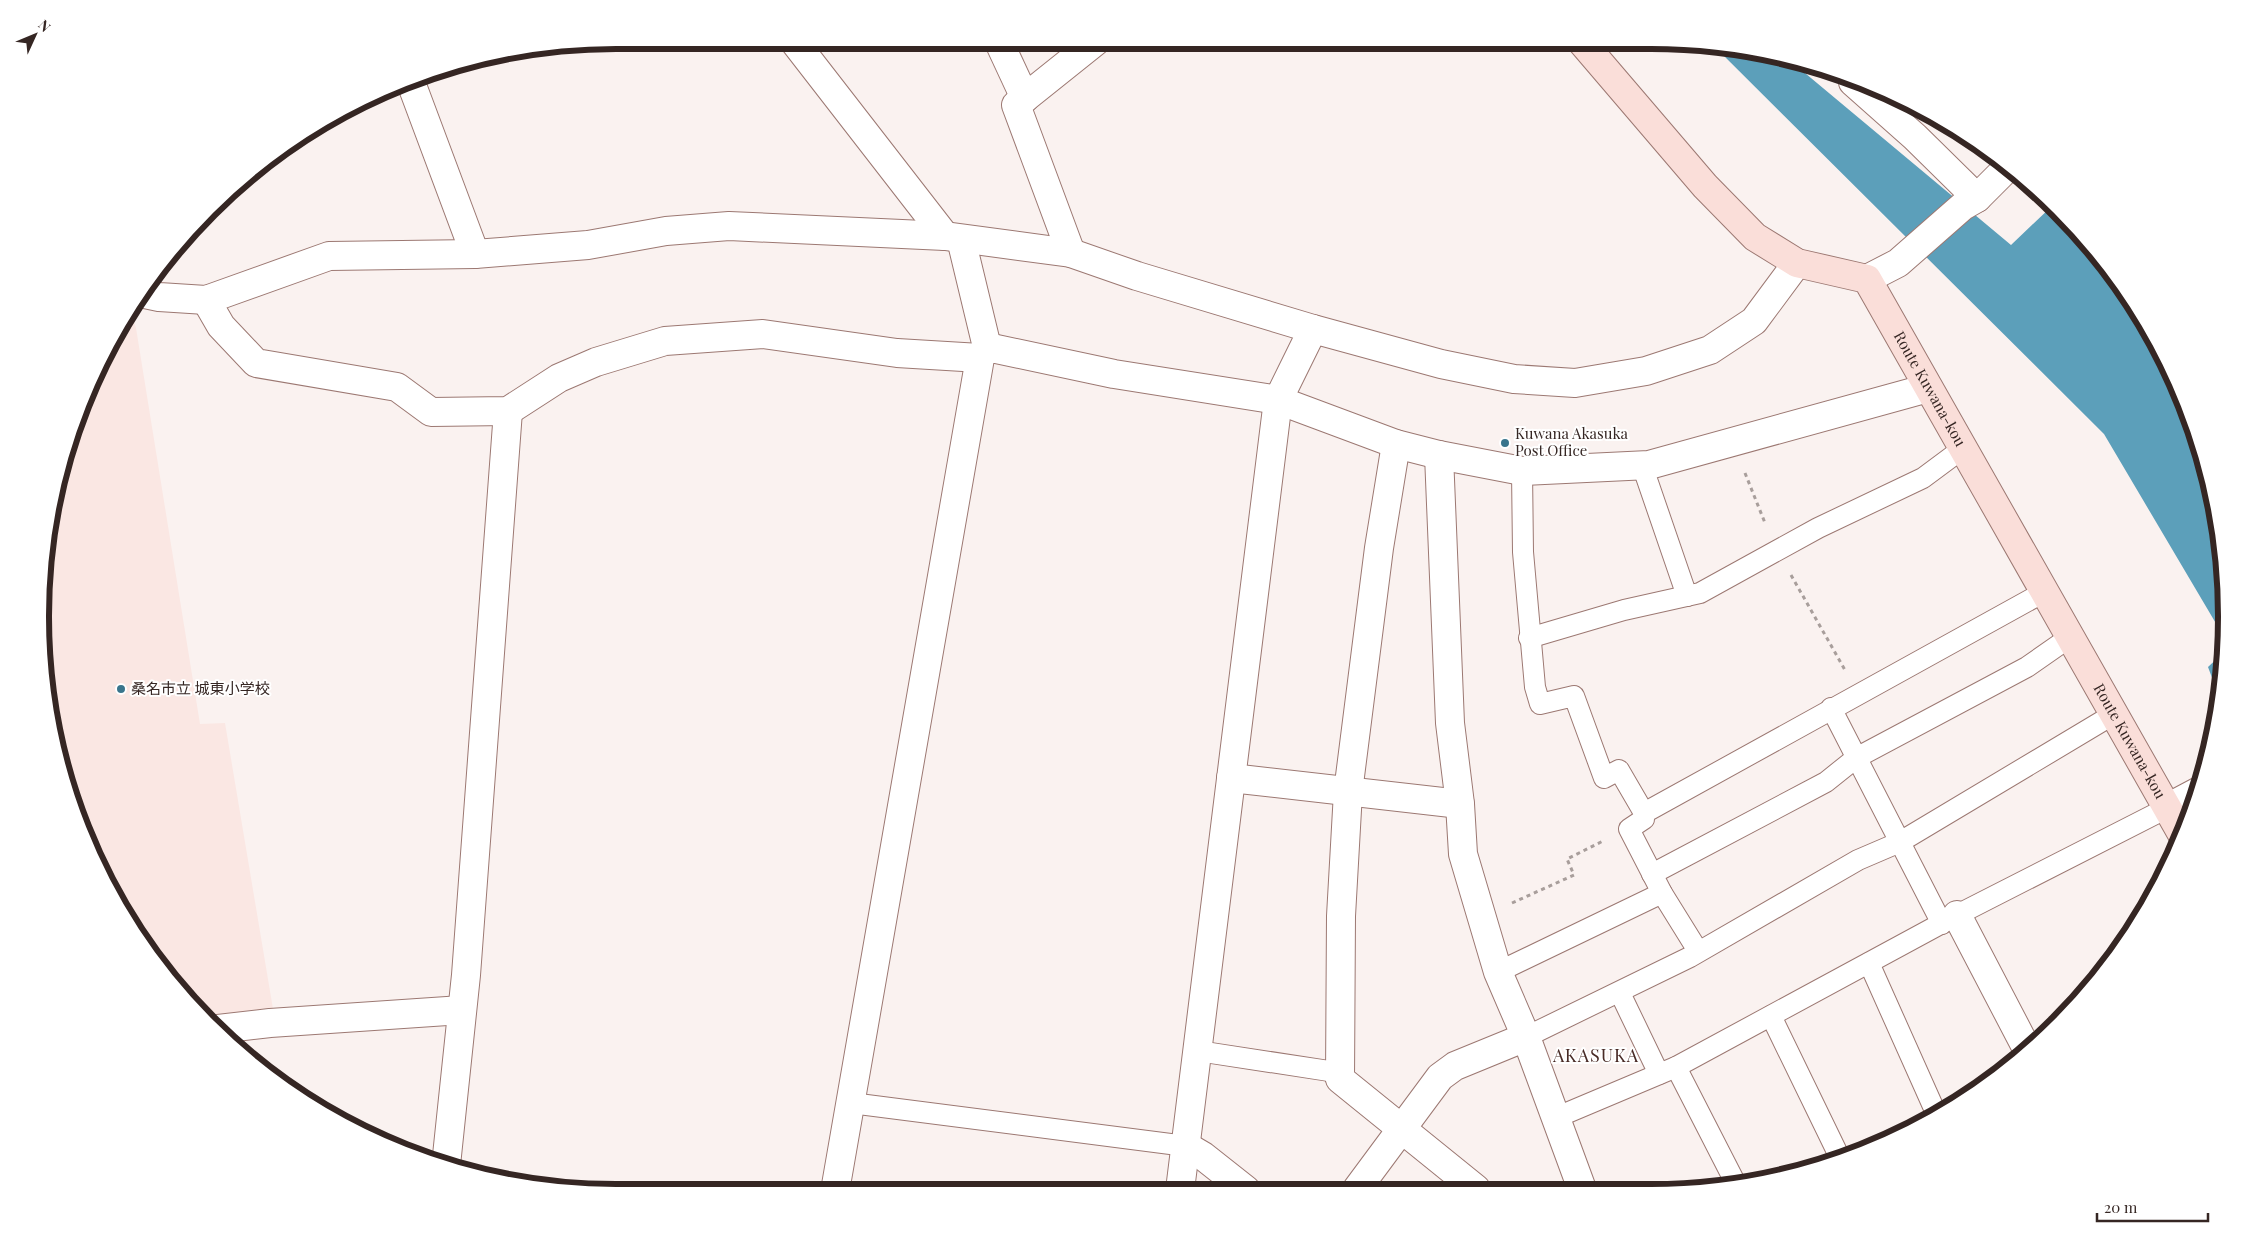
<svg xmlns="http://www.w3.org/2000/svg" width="2267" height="1233" viewBox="0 0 2267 1233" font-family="'Playfair Display','Noto Sans JP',serif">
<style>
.built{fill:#fae7e3}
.water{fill:#5c9fba}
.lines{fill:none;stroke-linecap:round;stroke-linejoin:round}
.lane-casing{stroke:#9c7872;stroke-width:22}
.street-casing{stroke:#9c7872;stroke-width:30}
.secondary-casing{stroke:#9c7872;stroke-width:30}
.path{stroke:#a89e9b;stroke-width:3;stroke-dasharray:4 4;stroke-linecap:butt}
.lane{stroke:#fff;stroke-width:20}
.street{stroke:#fff;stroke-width:28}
.secondary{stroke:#faded9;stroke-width:28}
.poi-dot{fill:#39758c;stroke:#fff;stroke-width:2}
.labels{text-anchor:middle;stroke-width:4;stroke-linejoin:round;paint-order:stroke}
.street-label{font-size:15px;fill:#352623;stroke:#fff}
.poi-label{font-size:15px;fill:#352623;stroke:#fff;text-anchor:start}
.quarter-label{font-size:18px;letter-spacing:1px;fill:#482a25;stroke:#fff}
.rim{fill:none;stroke:#352623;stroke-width:6}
</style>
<rect width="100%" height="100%" fill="#faf2f0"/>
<polygon class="built" points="130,309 136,328 200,724 225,723 273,1009 203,1015 183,997 137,937 84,837 60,765 41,654 41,579 60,468 84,396"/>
<g class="water">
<polygon points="1714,46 1787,58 2011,245 2052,206 2108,265 2167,361 2207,467 2226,579 2224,637 2104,434"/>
<polygon points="2223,653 2220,699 2208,667"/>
</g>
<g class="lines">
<defs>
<g id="lane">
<polyline points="1642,465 1687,596"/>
<polyline points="1522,471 1523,552 1535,687 1540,704 1574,696 1604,778 1619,770 1644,813"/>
<polyline points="1529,638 1624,610 1700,593 1818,528 1923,478 1962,449"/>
<polyline points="1831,708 1942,924"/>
<polyline points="1652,874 1826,782 1856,758 2027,667 2070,637"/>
<polyline points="1698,951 1662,893 1629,829 1644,819 1644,813 2044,592"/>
<polyline points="1869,963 1936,1113"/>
<polyline points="1498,972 1662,893"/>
<polyline points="1620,993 1659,1074"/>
<polyline points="1771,1016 1841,1160"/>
<polyline points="1526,1037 1690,957 1858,860 1900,842 2114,714"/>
<polyline points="1198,1051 1329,1071 1340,1079"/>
<polyline points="1676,1067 1737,1186"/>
<polyline points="851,1103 1186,1146"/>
<polyline points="1555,1118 1676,1067 1957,915 2167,808"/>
</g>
<g id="street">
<polyline points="793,40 945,236"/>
<polyline points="998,40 1025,98"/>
<polyline points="410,80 475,254"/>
<polyline points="1853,82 1915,137 1977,198"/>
<polyline points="961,239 987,347"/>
<polyline points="1071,253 1016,105 1096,41"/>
<polyline points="1867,279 1898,263 1963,206 1977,198 2008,167"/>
<polyline points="140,293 159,297 206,300 329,256 475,254 588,245 666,231 729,226 945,236 1071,253 1137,276 1313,329 1441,364 1514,379 1575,383 1646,371 1710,350 1754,321 1797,263"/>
<polyline points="206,300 221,326 256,363 397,387 431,412 508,411 559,378 596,362 665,341 763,334 897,353 980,358"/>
<polyline points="1396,444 1379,548 1348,792 1341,916 1340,1079 1476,1189"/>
<polyline points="1439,455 1450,723 1460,804 1463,854 1498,972 1526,1037 1582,1189"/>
<polyline points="1231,778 1460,804"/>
<polyline points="2167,808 2199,791"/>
<polyline points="1957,915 2027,1049"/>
<polyline points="218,1029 270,1023 462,1010"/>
<polyline points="1186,1146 1203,1156 1246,1190"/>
<polyline points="446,1165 466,975 508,411"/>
<polyline points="1357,1189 1440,1077 1455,1066 1526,1037"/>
<polyline points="1180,1190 1278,400 1313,329"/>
<polyline points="835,1191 980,358 987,347 1114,374 1278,400 1396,444 1439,455 1522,471 1649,465 1928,388"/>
</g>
<g id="secondary">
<path id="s1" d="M1581 41 1705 186 1755 237 1797 263 1867 279 2182 834"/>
</g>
</defs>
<use href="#lane" class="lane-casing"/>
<use href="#street" class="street-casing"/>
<use href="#secondary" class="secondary-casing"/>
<g class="path">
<polyline points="1745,473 1765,523"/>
<polyline points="1791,575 1845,670"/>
<polyline points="1512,903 1574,875 1567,859 1603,841"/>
</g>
<use href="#lane" class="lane"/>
<use href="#street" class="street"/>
<use href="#secondary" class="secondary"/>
</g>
<g class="poi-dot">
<circle cx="1505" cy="443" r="5"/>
<circle cx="121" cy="689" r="5"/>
</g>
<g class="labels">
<g class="street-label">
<text dy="5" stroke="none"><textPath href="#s1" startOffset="510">Route Kuwana-kou</textPath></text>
<text dy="5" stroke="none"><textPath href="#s1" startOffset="915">Route Kuwana-kou</textPath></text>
</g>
<g class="poi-label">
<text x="1515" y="439">Kuwana Akasuka<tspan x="1515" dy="17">Post Office</tspan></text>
<text x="131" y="694">桑名市立 城東小学校</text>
</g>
<g class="quarter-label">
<text x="1596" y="1062">AKASUKA</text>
</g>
</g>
<path d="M0 0H2267V1233H0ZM616 49H1651A567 567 0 0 1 2218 616V617A567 567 0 0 1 1651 1184H616A567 567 0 0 1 49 617V616A567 567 0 0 1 616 49Z" fill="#fff" fill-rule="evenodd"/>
<path class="rim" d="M616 49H1651A567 567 0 0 1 2218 616V617A567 567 0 0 1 1651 1184H616A567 567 0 0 1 49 617V616A567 567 0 0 1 616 49Z"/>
<g transform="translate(35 35) rotate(46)" stroke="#ffffff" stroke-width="4" paint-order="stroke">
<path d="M0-4L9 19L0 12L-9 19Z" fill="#352623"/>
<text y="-8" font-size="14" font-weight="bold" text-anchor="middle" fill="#352623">N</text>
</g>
<path d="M2097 1213v8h111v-8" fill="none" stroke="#352623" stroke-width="2.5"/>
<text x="2104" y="1213" font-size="15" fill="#352623" stroke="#ffffff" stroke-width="4" paint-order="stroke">20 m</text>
</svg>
